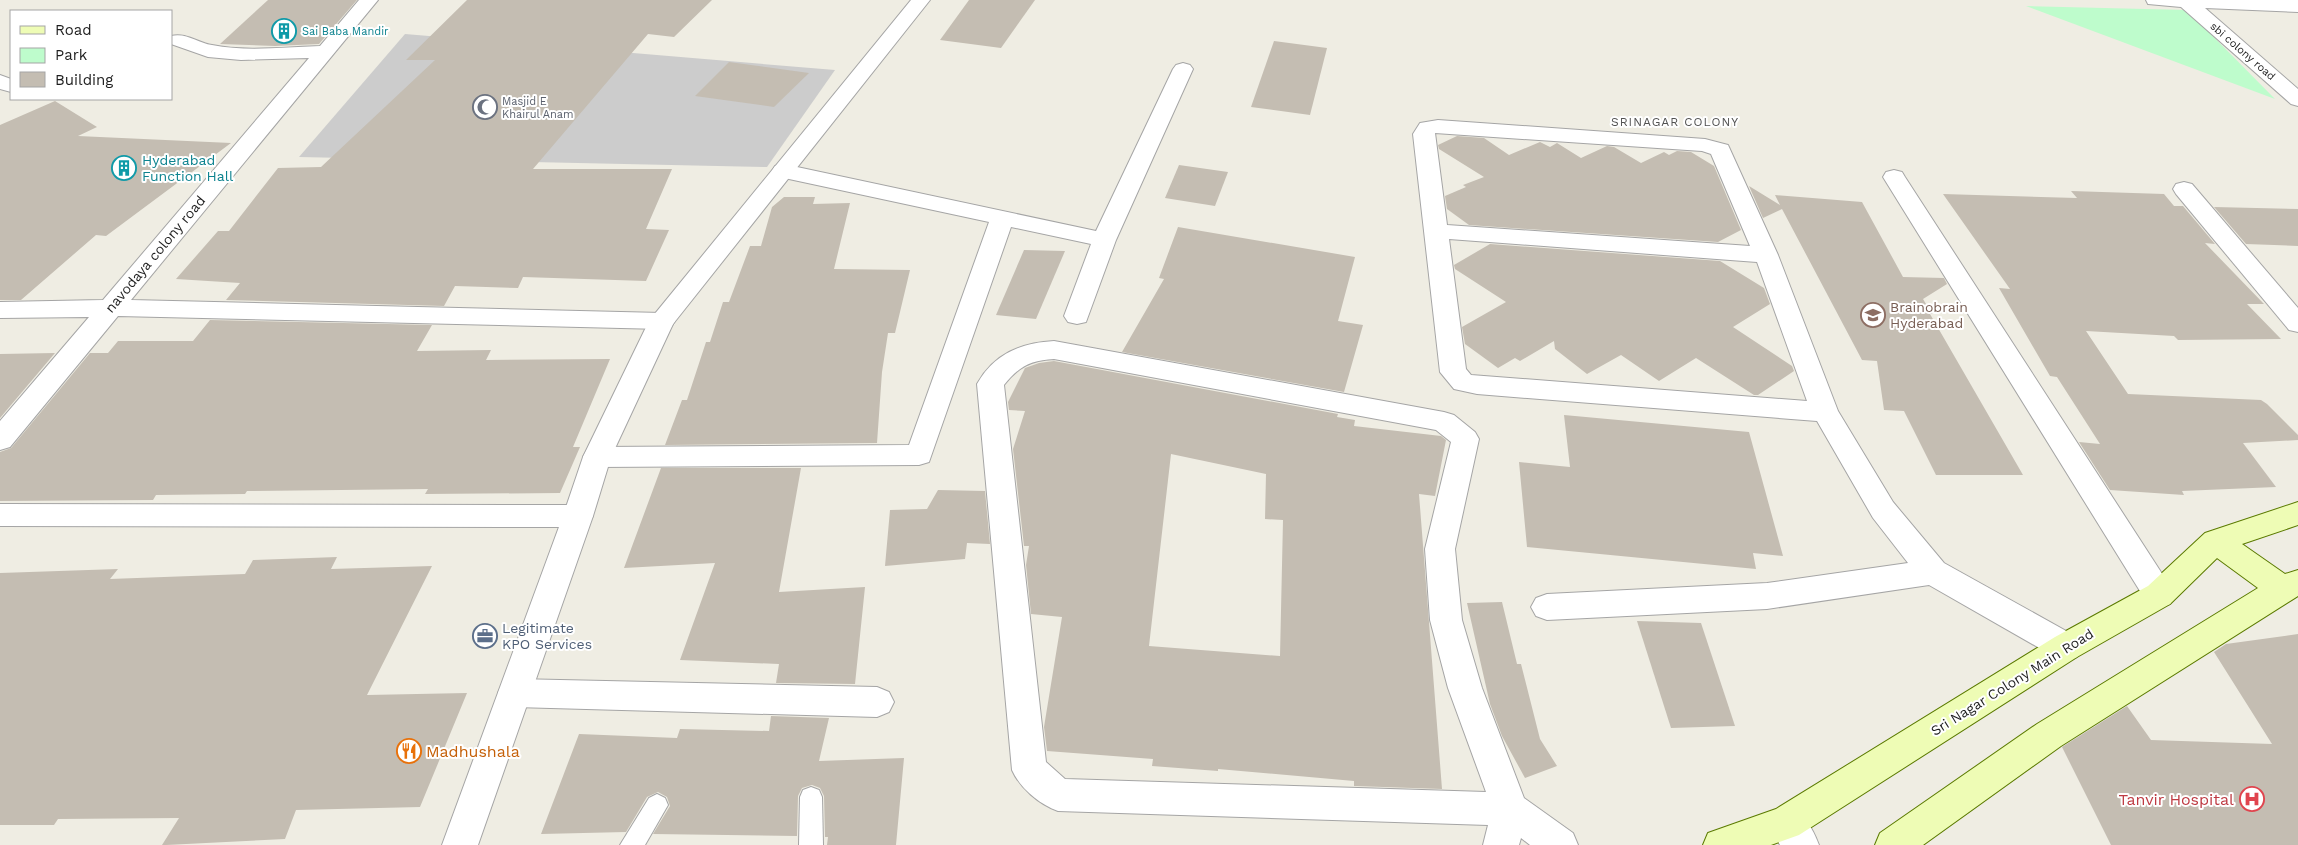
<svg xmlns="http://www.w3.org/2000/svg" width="2298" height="845" viewBox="0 0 2298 845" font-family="'Work Sans',sans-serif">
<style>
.religious{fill:#ccc}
.park{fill:#befccc}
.building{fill:#c4bdb2;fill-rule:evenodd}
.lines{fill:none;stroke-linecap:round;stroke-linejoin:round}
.service-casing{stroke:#a5a5a5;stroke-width:2}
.minor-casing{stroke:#a5a5a5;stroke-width:2}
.tertiary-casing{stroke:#a5a5a5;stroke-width:2}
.secondary-casing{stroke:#5b7a00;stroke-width:2}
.service{fill:#fff;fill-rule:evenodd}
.minor{fill:#fff;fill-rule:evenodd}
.tertiary{fill:#fff;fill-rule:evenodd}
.secondary{fill:#eefcb5;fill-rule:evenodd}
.labels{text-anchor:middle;stroke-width:4;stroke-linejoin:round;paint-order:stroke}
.far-culture-label{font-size:11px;fill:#0d838f;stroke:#fff;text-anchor:start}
.far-street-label{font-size:11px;fill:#1e1e1e;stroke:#fff}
.far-worship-label{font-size:11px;fill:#5b616d;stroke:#fff;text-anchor:start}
.far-neighbourhood-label{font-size:12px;letter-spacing:1px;fill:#515151;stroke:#fff}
.culture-label{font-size:14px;fill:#0d838f;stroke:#fff;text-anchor:start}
.street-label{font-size:14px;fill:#1e1e1e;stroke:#fff}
.education-label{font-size:14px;fill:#785e54;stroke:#fff;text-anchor:start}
.service-label{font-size:14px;fill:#4e5e75;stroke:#fff;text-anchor:start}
.near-food-label{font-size:16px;fill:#c56008;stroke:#fff;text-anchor:start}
.near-health-label{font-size:16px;fill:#be3a42;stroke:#fff;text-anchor:end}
</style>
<rect width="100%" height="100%" fill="#efede3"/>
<polygon class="religious" points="405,34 835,70 767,167 299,157"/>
<polygon class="park" points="2026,6 2187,10 2275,99"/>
<g class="building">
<polygon points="268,0 357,0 319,44 275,46 220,44"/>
<polygon points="467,0 712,0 674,37 648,34 533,169 672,169 646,229 669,230 646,281 523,277 518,288 455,286 444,306 226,300 240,283 176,279 218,231 229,231 278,168 321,167 435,60 406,60"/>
<polygon points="969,0 1035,0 1001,48 940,40"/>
<polygon points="1274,41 1327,48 1310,115 1251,107"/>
<polygon points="729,62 809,73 774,107 695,96"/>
<polygon points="55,101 97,127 78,136 231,143 106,236 96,235 21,300 0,300 0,125"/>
<polygon points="1457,136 1484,138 1509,155 1540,142 1550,147 1557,143 1581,158 1607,146 1614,147 1641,163 1664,152 1669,155 1677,151 1691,152 1714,166 1741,230 1718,242 1469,225 1447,209 1445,196 1466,187 1463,185 1484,177 1439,149 1438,145"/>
<polygon points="1179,165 1228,172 1215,206 1165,198"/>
<polygon points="1749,186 1780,205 1775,195 1862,202 1903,277 1944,278 1947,284 1923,299 1932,314 1930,314 2023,475 1936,475 1904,411 1884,410 1877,361 1862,360 1782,209 1763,218"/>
<polygon points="2071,191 2164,194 2174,206 2183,206 2215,244 2205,243 2264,304 2247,304 2281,339 2178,340 2174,336 2086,331 2128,394 2261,400 2267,404 2298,435 2298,440 2243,443 2276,487 2182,491 2184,495 2110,490 2079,442 2100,444 2057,377 2050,376 1999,288 2010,289 1943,194 2077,198"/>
<polygon points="784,197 815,197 813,204 850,203 834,269 910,270 895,333 888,333 882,372 877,443 665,445 682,400 687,400 706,342 710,342 723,302 729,302 750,246 761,246 772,207"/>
<polygon points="2214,207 2298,209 2298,246 2246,244"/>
<polygon points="1178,227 1355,257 1338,321 1363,325 1344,392 1122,352 1164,279 1159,278"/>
<polygon points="1490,244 1720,261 1764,288 1770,304 1733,327 1792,366 1794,371 1758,395 1754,395 1696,358 1659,381 1621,355 1587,374 1555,349 1554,341 1520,361 1515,358 1498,368 1465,344 1462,327 1506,302 1455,269 1454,265"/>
<polygon points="1024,250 1065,251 1036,319 996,315"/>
<polygon points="210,320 432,325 417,351 491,350 486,360 610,359 573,447 580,447 560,493 425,494 428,489 247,491 245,494 156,495 153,500 0,501 0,452 11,448 90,353 108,353 118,341 193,341"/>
<polygon points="55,353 0,418 0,354"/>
<path d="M1054 361 1338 414 1337 417 1355 420 1354 426 1441 436 1446 440 1435 496 1419 494 1442 789 1354 786V781L1218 769V771L1152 766 1153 759 1047 751 1044 727 1062 617 1031 614 1026 565 1029 546H1024L1013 449 1025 411 1009 410 1008 402 1025 368 1039 363ZM1171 454 1266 474 1265 519 1283 520 1280 656 1149 646Z"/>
<polygon points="1564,415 1749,432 1783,556 1753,553 1756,569 1527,547 1519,462 1570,467"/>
<polygon points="661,468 801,468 779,592 865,587 855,684 776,683 779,664 680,660 715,563 624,568"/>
<polygon points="938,490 985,491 990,544 967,543 965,559 885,566 890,510 927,509"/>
<polygon points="337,557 331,569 432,566 367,695 467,693 420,807 296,810 285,839 166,845 162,845 179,818 58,819 54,825 0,825 0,573 118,569 110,579 245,574 253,560"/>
<polygon points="1502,602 1517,664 1521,664 1540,739 1557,766 1525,778 1502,736 1490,704 1467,603"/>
<polygon points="1637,621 1701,623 1735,726 1671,728"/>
<polygon points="2298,634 2298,845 2111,845 2062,747 2127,706 2151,740 2272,744 2214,652 2226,644"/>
<polygon points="771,716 829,718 819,761 904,758 896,845 827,845 828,837 825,837 824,796 820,788 812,785 802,788 798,796 797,836 653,834 670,806 667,797 658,792 647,797 626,832 541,834 579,734 677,738 680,729 769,731"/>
</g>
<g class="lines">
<defs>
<g id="service">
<polygon points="811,787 819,790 822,797 823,845 799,845 800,797 803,790"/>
<polygon points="657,794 665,798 668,805 645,845 620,845 649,798"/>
</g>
<g id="minor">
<path d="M359 0H378L131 300 662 313 671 315 675 321 671 327 662 329 118 316 10 447 0 450V421L89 317 0 318V302L103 300 309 58 241 60 208 57 171 44V36C186 32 198 43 212 45 246 52 285 47 320 46Z"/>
<polygon points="2146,0 2298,0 2298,12 2205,8 2298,89 2298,106 2291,104 2181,7 2148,4"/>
<polygon points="1183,63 1190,65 1193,69 1116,240 1086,322 1077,324 1068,322 1064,316 1091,244 1011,227 929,462 919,465 597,467 587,464 583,457 587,450 597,447 909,445 989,222 775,176 772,171 775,166 783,164 1096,231 1173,69 1176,65"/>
<polygon points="0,75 11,79 11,92 0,89"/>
<path d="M1438 120 1705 139 1728 145 1778 255 1838 411 1893 502 1944 563 2077 637 2082 647 2077 657 2066 661 2055 657 1929 585 1767 609 1547 620 1536 616 1531 607 1536 598 1547 594 1767 583 1908 563 1873 518 1817 421 1477 394 1454 389 1440 372 1413 134 1420 123ZM1435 133 1702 151 1711 154 1750 246 1447 225ZM1449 239 1757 262 1807 401 1471 375 1466 369Z"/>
<polygon points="1894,170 1902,172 1905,177 2170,586 2175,595 2170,604 2159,608 2148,604 1883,177 1886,172"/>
<polygon points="2184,182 2192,184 2298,308 2298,332 2289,330 2176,194 2173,189 2176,184"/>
<path d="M1054 341 1444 412 1454 415 1475 432 1479 439 1455 549 1462 620 1482 688 1524 798 1573 833 1578 845H1530L1521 838 1519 845H1483L1488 825 1058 811C1039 804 1020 788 1012 770L977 384C994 354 1020 343 1054 341ZM1054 359 1436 430 1451 442 1425 549 1430 620 1448 688 1486 792 1065 779 1046 762 1004 385C1018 367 1031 360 1054 359Z"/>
<polygon points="0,504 578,505 588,508 593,516 588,524 578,527 0,526"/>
<polygon points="515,679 877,687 889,692 894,702 889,712 877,717 515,707 503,703 498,693 503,683"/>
</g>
<g id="tertiary">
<polygon points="911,0 930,0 673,324 611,457 593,516 478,845 442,845 563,516 583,457 649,321"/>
<path d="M1786 806C1804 813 1812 827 1819 845H1780L1768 823 1773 811Z"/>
</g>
<polygon id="secondary" points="2298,502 2298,525 2242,544 2285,574 2298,570 2298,596 2061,746 1923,845 1875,845 1880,833 2037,724 2258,588 2217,558 2170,604 2077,657 1799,835 1771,845 1703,845 1708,833 1776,809 2055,637 2148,586 2205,533"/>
</defs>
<use href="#service" class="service-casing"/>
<use href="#minor" class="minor-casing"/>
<use href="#tertiary" class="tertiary-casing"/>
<use href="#secondary" class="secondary-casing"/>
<use href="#service" class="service"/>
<use href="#minor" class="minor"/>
<use href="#tertiary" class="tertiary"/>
<use href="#secondary" class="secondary"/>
</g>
<defs>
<symbol id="building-ring" viewBox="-11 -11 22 22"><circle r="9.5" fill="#fff" stroke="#0f9aa8" stroke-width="1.5"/><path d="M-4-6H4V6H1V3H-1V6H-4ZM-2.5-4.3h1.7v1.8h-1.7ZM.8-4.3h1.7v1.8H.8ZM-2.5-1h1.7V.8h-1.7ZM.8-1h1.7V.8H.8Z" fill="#0f9aa8"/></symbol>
<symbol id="mosque-ring" viewBox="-11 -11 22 22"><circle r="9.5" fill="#fff" stroke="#6b7280" stroke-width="1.5"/><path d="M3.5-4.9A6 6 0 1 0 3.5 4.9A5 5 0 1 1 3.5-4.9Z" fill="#6b7280"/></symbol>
<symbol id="university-ring" viewBox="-11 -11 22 22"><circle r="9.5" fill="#fff" stroke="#8d6e63" stroke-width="1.5"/><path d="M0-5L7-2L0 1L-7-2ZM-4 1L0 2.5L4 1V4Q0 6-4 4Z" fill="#8d6e63"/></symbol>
<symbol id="office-ring" viewBox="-11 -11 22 22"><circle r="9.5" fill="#fff" stroke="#5c6f8a" stroke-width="1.5"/><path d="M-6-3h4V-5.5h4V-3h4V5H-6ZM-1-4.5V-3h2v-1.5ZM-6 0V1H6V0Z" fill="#5c6f8a"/></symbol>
<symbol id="restaurant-ring" viewBox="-11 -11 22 22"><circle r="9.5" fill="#fff" stroke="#e8710a" stroke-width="1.5"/><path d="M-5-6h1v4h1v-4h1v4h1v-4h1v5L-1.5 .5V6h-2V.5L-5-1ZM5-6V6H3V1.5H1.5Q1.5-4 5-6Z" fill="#e8710a"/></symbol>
<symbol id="hospital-ring" viewBox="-11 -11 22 22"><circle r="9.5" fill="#fff" stroke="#e0444e" stroke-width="1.5"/><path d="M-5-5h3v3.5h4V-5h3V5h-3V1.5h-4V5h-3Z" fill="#e0444e"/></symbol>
</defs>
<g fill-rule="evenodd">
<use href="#building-ring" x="270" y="17" width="28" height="28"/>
<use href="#mosque-ring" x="471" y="93" width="28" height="28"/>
<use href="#building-ring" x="110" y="154" width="28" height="28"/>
<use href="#university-ring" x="1859" y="301" width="28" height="28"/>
<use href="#office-ring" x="471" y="622" width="28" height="28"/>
<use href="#restaurant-ring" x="395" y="737" width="28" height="28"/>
<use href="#hospital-ring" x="2238" y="785" width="28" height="28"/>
</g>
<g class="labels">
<g class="far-culture-label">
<text x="302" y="35">Sai Baba Mandir</text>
</g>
<g class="far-street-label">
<text transform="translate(2243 51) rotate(41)" y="4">sbi colony road</text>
</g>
<g class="far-worship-label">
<text x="502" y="105">Masjid E<tspan x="502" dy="13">Khairul Anam</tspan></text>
</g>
<g class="far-neighbourhood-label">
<text x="1675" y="126">SRINAGAR COLONY</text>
</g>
<g class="culture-label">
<text x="142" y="165">Hyderabad<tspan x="142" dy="16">Function Hall</tspan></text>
</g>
<g class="street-label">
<text transform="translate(155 254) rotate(-50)" y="5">navodaya colony road</text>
<text transform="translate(2012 682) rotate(-32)" y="5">Sri Nagar Colony Main Road</text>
</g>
<g class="education-label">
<text x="1890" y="312">Brainobrain<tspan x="1890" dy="16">Hyderabad</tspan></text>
</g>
<g class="service-label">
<text x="502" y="633">Legitimate<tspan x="502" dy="16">KPO Services</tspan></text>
</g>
<g class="near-food-label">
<text x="426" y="757">Madhushala</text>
</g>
<g class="near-health-label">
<text x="2234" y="805">Tanvir Hospital</text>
</g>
</g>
<rect x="10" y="10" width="162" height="90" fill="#ffffff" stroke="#a5a5a5"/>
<rect x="20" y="26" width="25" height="8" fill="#eefcb5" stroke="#a5a5a5"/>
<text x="55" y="35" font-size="15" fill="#1e1e1e">Road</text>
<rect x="20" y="48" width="25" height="15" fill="#befccc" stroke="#a5a5a5"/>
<text x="55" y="60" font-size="15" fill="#1e1e1e">Park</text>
<rect x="20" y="72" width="25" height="15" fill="#c4bdb2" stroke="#a5a5a5"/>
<text x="55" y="85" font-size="15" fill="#1e1e1e">Building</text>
</svg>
